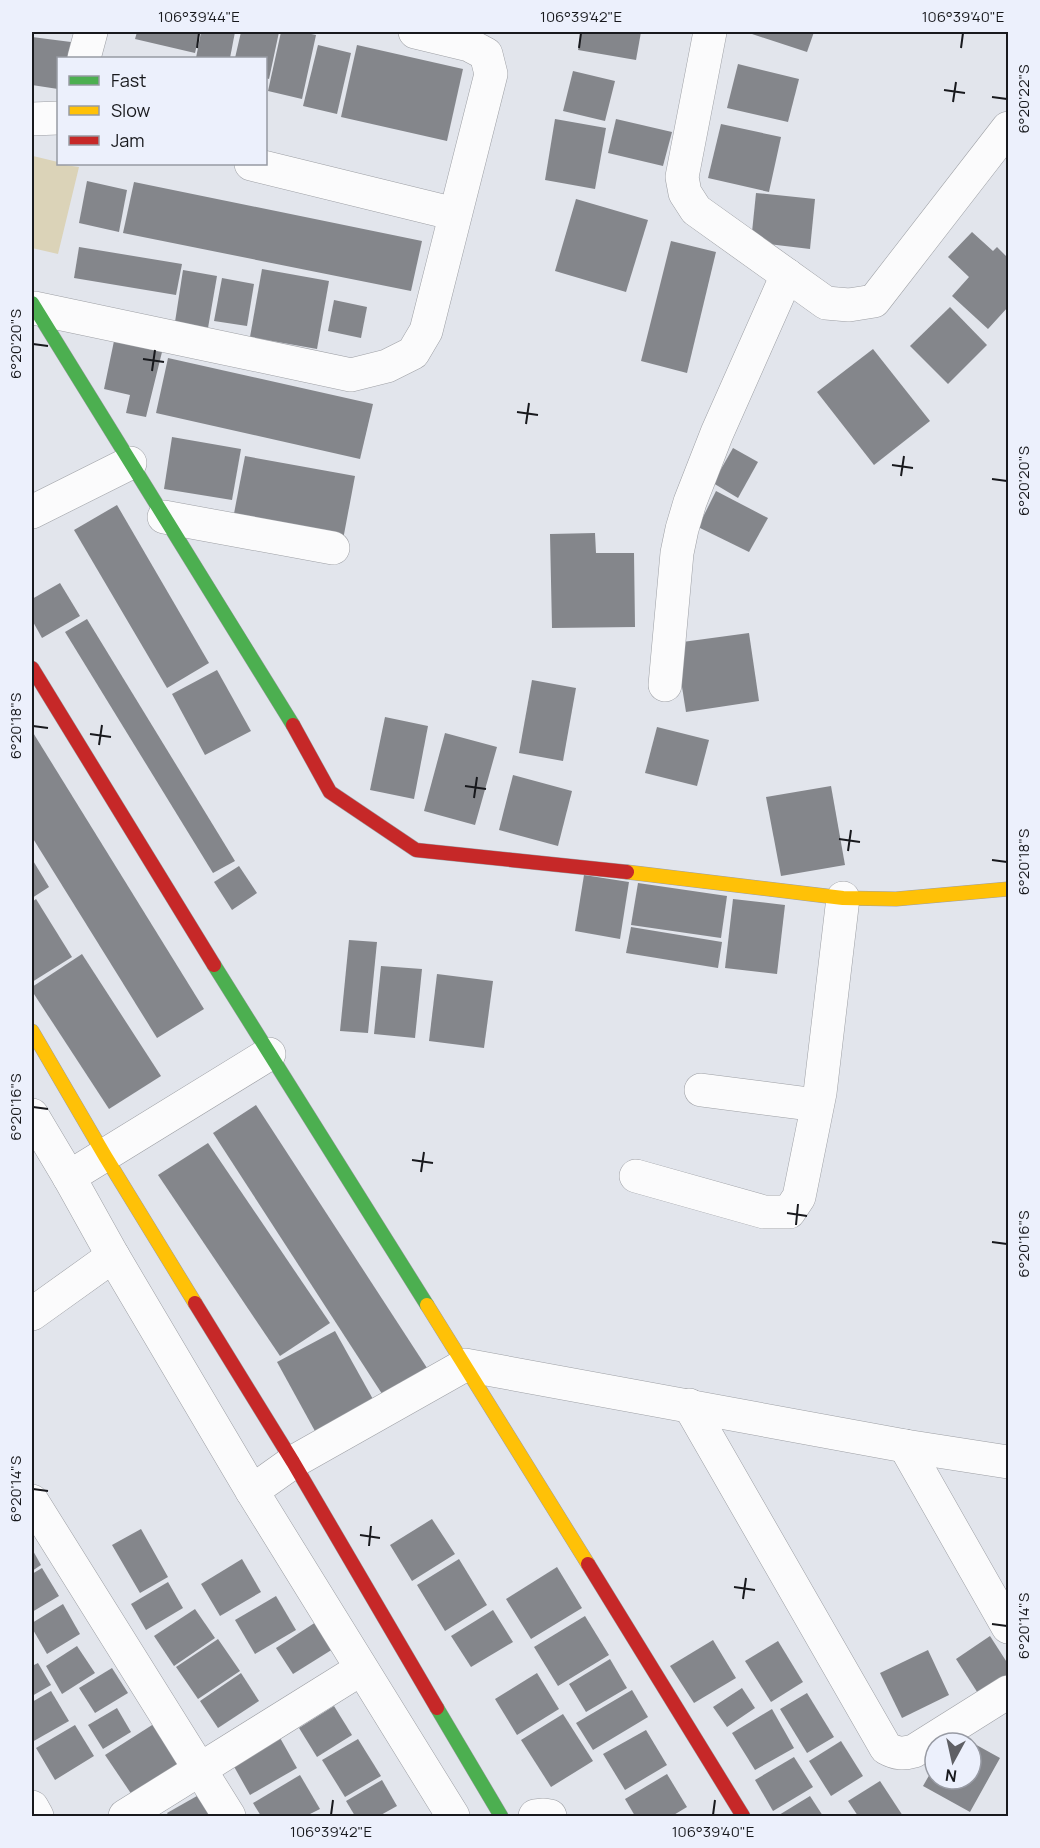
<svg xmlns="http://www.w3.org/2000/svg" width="1040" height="1848" viewBox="0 0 1040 1848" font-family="Manrope,sans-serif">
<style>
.green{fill:#dbd3b8}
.building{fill:#84868b}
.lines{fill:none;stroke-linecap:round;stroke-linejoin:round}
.street-casing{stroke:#9d9fa4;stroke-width:34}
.fast-casing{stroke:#9d9fa4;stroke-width:15}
.slow-casing{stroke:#9d9fa4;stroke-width:15}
.jam-casing{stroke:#9d9fa4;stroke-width:15}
.street{stroke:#fbfbfc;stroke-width:33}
.fast{stroke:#4caf50;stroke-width:14}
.slow{stroke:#ffc107;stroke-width:14}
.jam{stroke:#c62828;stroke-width:14}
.ticks{fill:none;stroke:#18191d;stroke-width:2}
.neatline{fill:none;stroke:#18191d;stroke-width:2}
.ticks-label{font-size:15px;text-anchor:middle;fill:#18191d}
</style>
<rect width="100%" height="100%" fill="#e2e5ec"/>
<polygon class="green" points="33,156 58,162 58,164 79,167 58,254 32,248"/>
<g class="building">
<polygon points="137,32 200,32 195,53 135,39"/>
<polygon points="201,32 235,32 230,58 196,58"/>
<polygon points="241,32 279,32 269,79 266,78 266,58 235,58"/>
<polygon points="281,32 301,32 316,35 302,99 268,91"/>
<polygon points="581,32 641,32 636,60 578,50"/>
<polygon points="753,32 814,32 807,52 752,34"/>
<polygon points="32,37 71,42 68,58 58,58 58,89 32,85"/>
<polygon points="318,45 351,53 337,114 303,106"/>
<polygon points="357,45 463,69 447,141 341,117"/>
<polygon points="738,64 799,79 788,122 727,108"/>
<polygon points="573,71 615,81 605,121 563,111"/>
<polygon points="555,119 606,128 595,189 545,180"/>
<polygon points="616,119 672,132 663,166 608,153"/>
<polygon points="721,124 781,137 769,192 708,178"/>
<polygon points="87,181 127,190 119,232 79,223"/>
<polygon points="134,182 422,241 411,291 123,233"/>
<polygon points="756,193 815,199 810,249 751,242"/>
<polygon points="576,199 648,220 626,292 555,271"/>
<polygon points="972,232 993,251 997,247 1008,258 1008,307 988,329 952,296 969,277 948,257"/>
<polygon points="671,241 716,252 687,373 641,361"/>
<polygon points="79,247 182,264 176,295 74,278"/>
<polygon points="262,269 329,281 317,349 250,337"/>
<polygon points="183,270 217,276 208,328 175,322"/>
<polygon points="222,278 254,284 247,326 214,321"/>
<polygon points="334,300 367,307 361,338 328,331"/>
<polygon points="950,307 987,345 948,384 910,346"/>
<polygon points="114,341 162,352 146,417 126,413 130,395 104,389"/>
<polygon points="873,349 930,421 874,465 817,392"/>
<polygon points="168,358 373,404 360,459 156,413"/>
<polygon points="172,437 241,449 232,500 164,489"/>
<polygon points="733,448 758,462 738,498 713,483"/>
<polygon points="245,456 355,476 342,545 232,524"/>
<polygon points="716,491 768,518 749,552 698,527"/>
<polygon points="117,505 209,663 167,688 74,530"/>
<polygon points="595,533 596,553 634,553 635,627 552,628 550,534"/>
<polygon points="60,583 80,616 42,638 32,620 32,599"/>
<polygon points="87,619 235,861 213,873 65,632"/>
<polygon points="749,633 759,701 686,712 675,643"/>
<polygon points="217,670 251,731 205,755 172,694"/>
<polygon points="532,680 576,688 563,761 519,753"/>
<polygon points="385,717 428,726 414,799 370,790"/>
<polygon points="657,727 709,740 697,786 645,773"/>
<polygon points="32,731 204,1009 157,1038 32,837"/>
<polygon points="445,733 497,747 475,825 424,811"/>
<polygon points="513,775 572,791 558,846 499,830"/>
<polygon points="831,786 845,865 781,876 766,797"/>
<polygon points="32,859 49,887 32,898"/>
<polygon points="239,866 257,893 232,910 214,882"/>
<polygon points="584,875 629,882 620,939 575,931"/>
<polygon points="638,883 727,896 721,938 631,925"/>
<polygon points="36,899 72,957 32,982 32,902"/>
<polygon points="733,899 785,905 777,974 725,968"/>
<polygon points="631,927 722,942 718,968 626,953"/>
<polygon points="349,940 377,942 368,1033 340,1031"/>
<polygon points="82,954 161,1076 109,1109 32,991 32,987"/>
<polygon points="381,966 422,969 415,1038 374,1034"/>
<polygon points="437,974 493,981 484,1048 429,1041"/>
<polygon points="256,1105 429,1371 386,1400 213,1133"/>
<polygon points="208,1143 330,1323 280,1356 158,1175"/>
<polygon points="335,1331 374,1401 316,1433 277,1362"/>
<polygon points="432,1519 455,1554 412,1581 390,1545"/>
<polygon points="141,1529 168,1577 140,1593 112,1545"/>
<polygon points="32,1549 41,1565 32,1571"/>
<polygon points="242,1559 261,1592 220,1616 201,1584"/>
<polygon points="459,1559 487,1605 445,1631 417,1585"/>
<polygon points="557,1567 582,1608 531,1639 506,1599"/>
<polygon points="42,1568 59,1596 32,1612 32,1574"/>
<polygon points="168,1582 183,1608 146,1630 131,1604"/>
<polygon points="276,1596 296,1630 255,1654 235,1620"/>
<polygon points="63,1604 80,1634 47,1654 32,1628 32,1623"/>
<polygon points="195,1609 215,1638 174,1666 154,1636"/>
<polygon points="493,1610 513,1642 471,1667 451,1636"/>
<polygon points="585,1616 609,1655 558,1686 534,1647"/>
<polygon points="316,1622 333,1649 293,1674 276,1648"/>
<polygon points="990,1636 1008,1664 1008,1681 981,1698 956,1659"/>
<polygon points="218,1639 240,1671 198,1699 176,1667"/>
<polygon points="713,1640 736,1678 694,1703 670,1666"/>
<polygon points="778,1641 803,1682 771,1702 745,1661"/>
<polygon points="77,1646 95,1673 62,1694 46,1666"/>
<polygon points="928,1650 949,1695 902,1718 880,1673"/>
<polygon points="610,1659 627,1688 586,1712 569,1684"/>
<polygon points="38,1663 51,1685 32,1696 32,1666"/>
<polygon points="112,1668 128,1693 95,1713 79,1688"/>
<polygon points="241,1673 259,1701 218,1728 200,1701"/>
<polygon points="537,1673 559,1709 517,1735 495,1699"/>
<polygon points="742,1688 755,1708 727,1727 713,1707"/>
<polygon points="632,1690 648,1717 593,1750 576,1723"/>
<polygon points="51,1691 69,1721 32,1742 32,1702"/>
<polygon points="807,1693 834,1737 807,1753 780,1709"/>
<polygon points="334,1706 352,1735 317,1757 299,1728"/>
<polygon points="117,1708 131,1732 103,1749 88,1725"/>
<polygon points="772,1709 794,1748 755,1770 732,1733"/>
<polygon points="563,1714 593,1761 551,1787 521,1740"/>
<polygon points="160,1720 186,1762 132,1795 105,1755"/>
<polygon points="75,1725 94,1756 55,1780 36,1748"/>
<polygon points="646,1730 667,1765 625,1790 603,1754"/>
<polygon points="953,1732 1000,1758 970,1812 923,1786 935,1765 935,1779 971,1779 971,1743 947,1743"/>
<polygon points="279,1736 297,1768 250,1795 232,1763"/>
<polygon points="358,1739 381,1776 345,1797 322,1760"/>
<polygon points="841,1741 863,1776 831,1796 809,1761"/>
<polygon points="794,1757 813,1787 773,1811 755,1780"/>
<polygon points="667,1774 687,1807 672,1816 635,1816 625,1799"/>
<polygon points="300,1775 320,1809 306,1816 261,1816 253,1803"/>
<polygon points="382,1780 397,1806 379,1816 355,1816 346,1801"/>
<polygon points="880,1781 903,1816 858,1816 848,1801"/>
<polygon points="204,1792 219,1816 169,1816 167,1813"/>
<polygon points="810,1796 823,1816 780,1816 779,1815"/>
</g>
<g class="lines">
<defs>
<g id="street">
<polyline points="710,32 682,177 685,193 696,210 826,303 849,305 874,301 1008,128"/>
<polyline points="84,58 91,32"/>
<polyline points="32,119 58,118"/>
<polyline points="251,164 455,214"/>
<polyline points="34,308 351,375 387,366 413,353 426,331 491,74 486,54 469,45 415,32"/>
<polyline points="32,512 130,463"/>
<polyline points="164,517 333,548"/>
<polyline points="665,685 677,553 682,529 690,502 717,433 787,275"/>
<polyline points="701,1090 817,1105"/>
<polyline points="32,1115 69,1177 113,1256 252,1491 453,1816"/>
<polyline points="636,1176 764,1212 789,1212 799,1197 820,1093 843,898"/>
<polyline points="69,1177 269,1054"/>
<polyline points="32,1314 113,1256"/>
<path d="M689 1405 886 1748C897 1754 903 1754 914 1751L1008 1692"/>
<polyline points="905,1446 1008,1627"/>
<polyline points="252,1491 293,1462 465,1365 905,1446 1008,1462"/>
<polyline points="32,1501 229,1816"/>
<polyline points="32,1807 37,1816"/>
<polyline points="125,1816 361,1669"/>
<polyline points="535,1816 544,1815 550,1816"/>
</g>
<g id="fast">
<polyline points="32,303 293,725"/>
<polyline points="214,965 427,1305"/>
<polyline points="437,1708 501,1816"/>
</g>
<g id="slow">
<polyline points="627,872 843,898 896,899 1008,889"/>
<polyline points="32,1031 105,1156 195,1303"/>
<polyline points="427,1305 588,1564"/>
</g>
<g id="jam">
<polyline points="32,668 214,965"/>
<polyline points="293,725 330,792 416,850 627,872"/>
<polyline points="195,1303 293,1462 437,1708"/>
<polyline points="588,1564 743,1816"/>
</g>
</defs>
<use href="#street" class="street-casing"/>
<use href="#fast" class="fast-casing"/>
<use href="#slow" class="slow-casing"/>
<use href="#jam" class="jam-casing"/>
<use href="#street" class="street"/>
<use href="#fast" class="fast"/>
<use href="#slow" class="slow"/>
<use href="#jam" class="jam"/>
</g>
<path class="ticks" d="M197 48 199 33M579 48 581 33M961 48 963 33M944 90 965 93M992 97 1007 99M953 102 956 82M33 344 48 346M143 359 164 362M152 371 155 350M517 412 538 415M526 424 529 403M892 465 913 468M901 476 904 456M992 479 1007 481M33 726 48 728M90 734 111 737M99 745 102 725M465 786 486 789M474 798 477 777M839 839 860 842M848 851 851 830M992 860 1007 862M33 1107 48 1109M412 1160 433 1163M421 1172 424 1152M787 1213 807 1216M796 1225 798 1204M992 1242 1007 1244M33 1489 48 1491M360 1535 380 1538M369 1546 371 1526M734 1587 755 1590M743 1599 746 1578M992 1624 1007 1626M331 1815 333 1800M713 1815 715 1800"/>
<rect width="1040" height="1848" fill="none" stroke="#ecf0fc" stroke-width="66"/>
<rect x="57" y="57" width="210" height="108" fill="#ecf0fc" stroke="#979aa3" stroke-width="1.5"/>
<rect x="69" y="76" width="30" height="9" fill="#4caf50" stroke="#979aa3" stroke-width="1.5"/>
<text x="111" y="87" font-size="18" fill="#18191d">Fast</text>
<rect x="69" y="106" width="30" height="9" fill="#ffc107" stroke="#979aa3" stroke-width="1.5"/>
<text x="111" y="117" font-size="18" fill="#18191d">Slow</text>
<rect x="69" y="136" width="30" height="9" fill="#c62828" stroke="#979aa3" stroke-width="1.5"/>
<text x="111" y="147" font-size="18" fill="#18191d">Jam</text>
<g transform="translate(953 1761) rotate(188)"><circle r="28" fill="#ecf0fc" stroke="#979aa3" stroke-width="1.5"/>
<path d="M0-4.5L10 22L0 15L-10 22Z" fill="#5f6065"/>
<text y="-9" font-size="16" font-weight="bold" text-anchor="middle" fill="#18191d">N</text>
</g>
<rect x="33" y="33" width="974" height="1782" class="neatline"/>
<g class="ticks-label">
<text x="199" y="22">106°39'44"E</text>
<text x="581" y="22">106°39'42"E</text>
<text x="963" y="22">106°39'40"E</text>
<text transform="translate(1024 99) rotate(-90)" y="5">6°20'22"S</text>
<text transform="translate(16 344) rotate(-90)" y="5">6°20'20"S</text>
<text transform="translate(1024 481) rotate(-90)" y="5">6°20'20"S</text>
<text transform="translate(16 726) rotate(-90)" y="5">6°20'18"S</text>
<text transform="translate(1024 862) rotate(-90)" y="5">6°20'18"S</text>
<text transform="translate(16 1107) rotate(-90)" y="5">6°20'16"S</text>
<text transform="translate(1024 1244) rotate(-90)" y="5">6°20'16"S</text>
<text transform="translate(16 1489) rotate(-90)" y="5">6°20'14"S</text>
<text transform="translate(1024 1626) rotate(-90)" y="5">6°20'14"S</text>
<text x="331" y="1837">106°39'42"E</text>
<text x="713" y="1837">106°39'40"E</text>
</g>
</svg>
